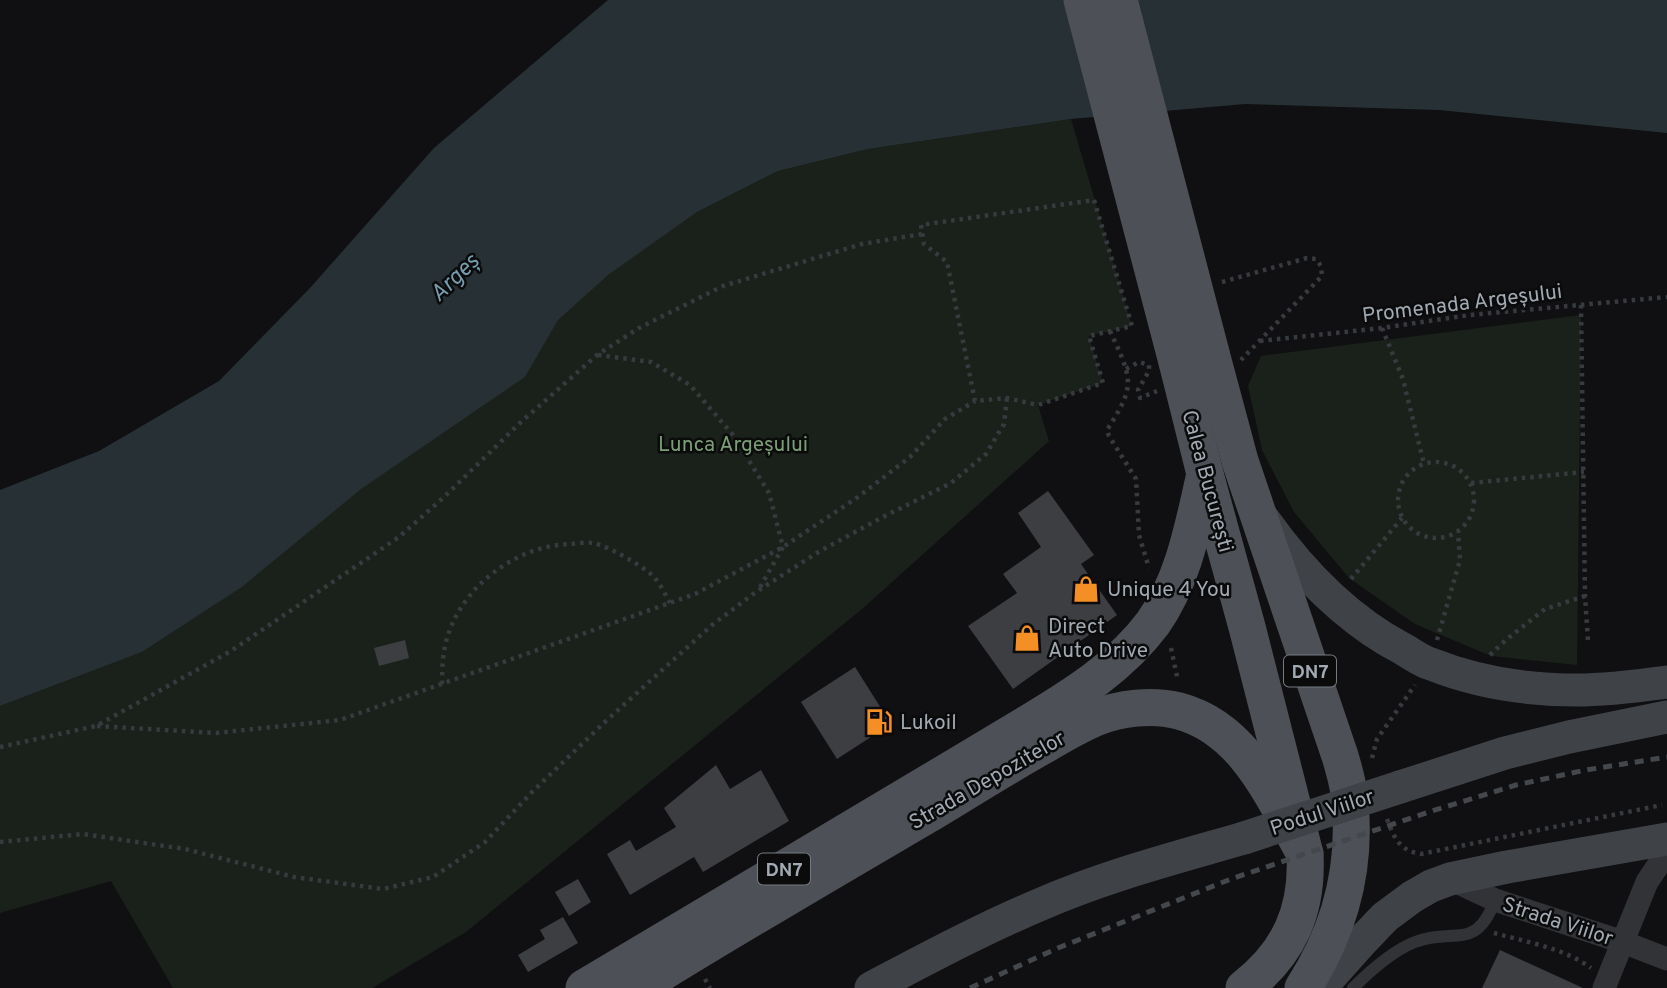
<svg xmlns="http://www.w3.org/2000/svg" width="1667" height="988" viewBox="0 0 1667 988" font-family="Overpass,sans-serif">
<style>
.green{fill:#1a211a}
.water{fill:#273135}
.building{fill:#3c3e42}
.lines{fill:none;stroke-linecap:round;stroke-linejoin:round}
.path{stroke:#373a3e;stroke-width:4.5;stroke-dasharray:3.5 5;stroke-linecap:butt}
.service{stroke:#313337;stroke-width:12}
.minor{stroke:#313337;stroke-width:23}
.secondary{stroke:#3f4247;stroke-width:33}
.primary{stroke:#4d5056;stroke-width:37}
.rail{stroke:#44474c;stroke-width:5;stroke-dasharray:9 7;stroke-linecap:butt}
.secondary-bridge{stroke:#3f4247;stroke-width:33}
.primary-bridge{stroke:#4d5056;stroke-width:37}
.labels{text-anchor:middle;stroke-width:5;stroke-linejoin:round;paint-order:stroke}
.shield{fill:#0b0b0c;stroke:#747a81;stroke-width:2}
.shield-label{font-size:19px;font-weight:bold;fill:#a1a9b3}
.street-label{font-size:21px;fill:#a1a9b3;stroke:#0b0b0c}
.park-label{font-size:21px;fill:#7b9e77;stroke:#0b0b0c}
.poi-label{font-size:21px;fill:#a1a9b3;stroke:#0b0b0c;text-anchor:start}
.water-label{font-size:23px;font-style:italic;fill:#769daf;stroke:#0b0b0c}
</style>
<rect width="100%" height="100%" fill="#101012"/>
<g class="green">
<polygon points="1071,119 1132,326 1089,336 1103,383 1038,405 1049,441 862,609 466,932 372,988 173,988 111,881 0,913 0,706 142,652 242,587 360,489 525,377 558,319 607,275 697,212 778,171 868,149"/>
<polygon points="1581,315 1577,665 1491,656 1415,624 1349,578 1294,512 1262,450 1248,386 1261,356"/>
</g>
<polygon class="water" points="608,0 1667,0 1667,133 1439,110 1245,104 1071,119 868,149 778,171 697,212 608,275 558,320 525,377 361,489 242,587 142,652 0,706 0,490 99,451 219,381 310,288 434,148"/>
<g class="building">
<polygon points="1048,491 1094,555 1081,564 1117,615 1013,689 968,626 1017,593 1003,574 1041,547 1018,513"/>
<polygon points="405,640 409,658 379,666 374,648"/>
<polygon points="855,667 891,724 837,759 801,702"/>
<polygon points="716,765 730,789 761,770 789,821 703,872 694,857 630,895 607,854 630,840 636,851 676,827 664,808"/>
<polygon points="578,879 591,902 569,916 555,892"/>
<polygon points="563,917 578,943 528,972 518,955 545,939 540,930"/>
<polygon points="1500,950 1583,988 1482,988"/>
</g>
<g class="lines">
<g class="path">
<polygon points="1094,200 1132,326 1089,336 1103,383 1038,405 1007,398 975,401 947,262 924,244 921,225"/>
<polyline points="1222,282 1307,258 1316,259 1321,266 1322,276 1241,360"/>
<polyline points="1581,305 1585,596 1588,641"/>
<polyline points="1382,328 1403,379 1424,464"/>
<path d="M1110 331C1117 347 1128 366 1128 384 1127 400 1115 417 1107 430L1109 436 1136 479 1139 535 1149 568"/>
<polyline points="1260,341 1382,328 1470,315 1667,297"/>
<polyline points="598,355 651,362 690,385 733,435 769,493 783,547 759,589"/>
<polyline points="1126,369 1139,362 1149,365 1149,371 1138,390 1140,398 1157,391"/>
<circle cx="1436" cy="500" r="38"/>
<polyline points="1471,483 1584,472"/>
<polyline points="1351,579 1402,518"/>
<polyline points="1437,640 1460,560 1458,532"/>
<polyline points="1171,648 1178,681"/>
<polyline points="1490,655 1507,639 1545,609 1585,596"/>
<path d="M442 684C442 664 443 646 451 627 470 580 521 545 571 544 578 543 586 542 593 543 606 545 643 566 653 576 660 583 665 594 670 603"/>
<polyline points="97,726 216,733 340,720 695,594 783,547 858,497 910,457 945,419 975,401"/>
<polyline points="0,747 96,726 231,651 399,537 443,498 521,422 597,355 639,328 723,286 862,244 922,234"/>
<polyline points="1372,758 1377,739 1415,685"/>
<path d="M1387 819C1394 838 1400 851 1421 854L1662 805"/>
<polyline points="0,842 83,834 185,849 294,877 383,889 433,877 485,842 533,791 607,720 712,625 756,592 820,551 881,518 951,483 986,454 1004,424 1007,398"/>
<path d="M1494 933C1526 942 1564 948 1591 968"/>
<polyline points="705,979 710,988"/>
</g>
<path class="service" d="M1353 988C1369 972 1394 950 1415 942 1454 927 1476 952 1495 900"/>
<g class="minor">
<polyline points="1450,879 1495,900 1623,942 1667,959"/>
<polyline points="1604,988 1647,882 1659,864 1667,857"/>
</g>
<g class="secondary">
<path d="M1264 520C1301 572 1346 619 1403 649 1412 654 1421 661 1431 664 1476 682 1528 690 1577 690 1607 690 1637 686 1667 682"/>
<polyline points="1400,787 1505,753 1569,737 1667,717"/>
<path d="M871 988C926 959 982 929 1039 905 1105 876 1175 858 1244 838"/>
<polyline points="1320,988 1363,940 1385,917 1412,897 1431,886 1450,879 1507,867 1667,839"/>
</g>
<g class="primary">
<path d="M1211 353 1240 461 1340 756C1343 766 1346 777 1348 787 1359 860 1342 927 1303 988"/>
<path d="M1177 362 1205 474 1247 627 1305 854C1308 911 1289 953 1244 988"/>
<path d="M584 988C697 920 811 853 925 785 960 764 995 743 1030 722 1075 695 1121 666 1153 623 1184 579 1193 526 1205 474"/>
<path d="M637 988C735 927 835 869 934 811 972 788 1010 764 1048 743 1063 734 1079 725 1095 718 1120 708 1152 704 1179 711 1246 729 1273 798 1305 854"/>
</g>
<polyline class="rail" points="970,988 1058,948 1231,879 1432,811 1516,785 1586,770 1667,757"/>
<polyline class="secondary-bridge" points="1244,838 1400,787"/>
<g class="primary-bridge">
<polyline points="1082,0 1177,362"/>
<polyline points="1119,0 1211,353"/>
</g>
</g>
<defs>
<symbol id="shop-bare" viewBox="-9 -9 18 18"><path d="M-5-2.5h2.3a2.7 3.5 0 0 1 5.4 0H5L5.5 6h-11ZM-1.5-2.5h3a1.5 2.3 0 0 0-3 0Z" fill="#f48f25" stroke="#0b0b0c" stroke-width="2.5" paint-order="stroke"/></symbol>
<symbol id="fuel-bare" viewBox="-9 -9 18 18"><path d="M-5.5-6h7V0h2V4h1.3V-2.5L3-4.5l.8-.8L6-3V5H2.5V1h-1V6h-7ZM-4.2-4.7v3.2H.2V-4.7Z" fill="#f48f25" stroke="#0b0b0c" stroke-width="2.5" paint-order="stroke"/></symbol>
</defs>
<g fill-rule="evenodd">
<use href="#shop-bare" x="1067" y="570" width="38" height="38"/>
<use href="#shop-bare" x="1008" y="619" width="38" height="38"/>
<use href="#fuel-bare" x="860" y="703" width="38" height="38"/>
</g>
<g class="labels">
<g class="shield">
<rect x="1284" y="655.5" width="52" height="31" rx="5"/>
<rect x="758" y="853.5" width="52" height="31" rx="5"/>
</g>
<g class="shield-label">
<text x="1310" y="678">DN7</text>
<text x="784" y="876">DN7</text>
</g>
<g class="street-label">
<text transform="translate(1462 303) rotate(-7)" y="7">Promenada Argeșului</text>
<text transform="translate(1208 481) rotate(75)" y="7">Calea București</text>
<text transform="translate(987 780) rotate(-30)" y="7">Strada Depozitelor</text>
<text transform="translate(1322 812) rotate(-18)" y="7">Podul Viilor</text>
<text transform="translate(1558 921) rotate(18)" y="7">Strada Viilor</text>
</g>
<g class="park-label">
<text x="733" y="451">Lunca Argeșului</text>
</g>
<g class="poi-label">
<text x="1107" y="596">Unique 4 You</text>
<text x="1048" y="633">Direct<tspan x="1048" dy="24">Auto Drive</tspan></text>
<text x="900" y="729">Lukoil</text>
</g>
<g class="water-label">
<text transform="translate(454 277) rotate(-44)" y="8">Argeș</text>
</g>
</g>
</svg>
